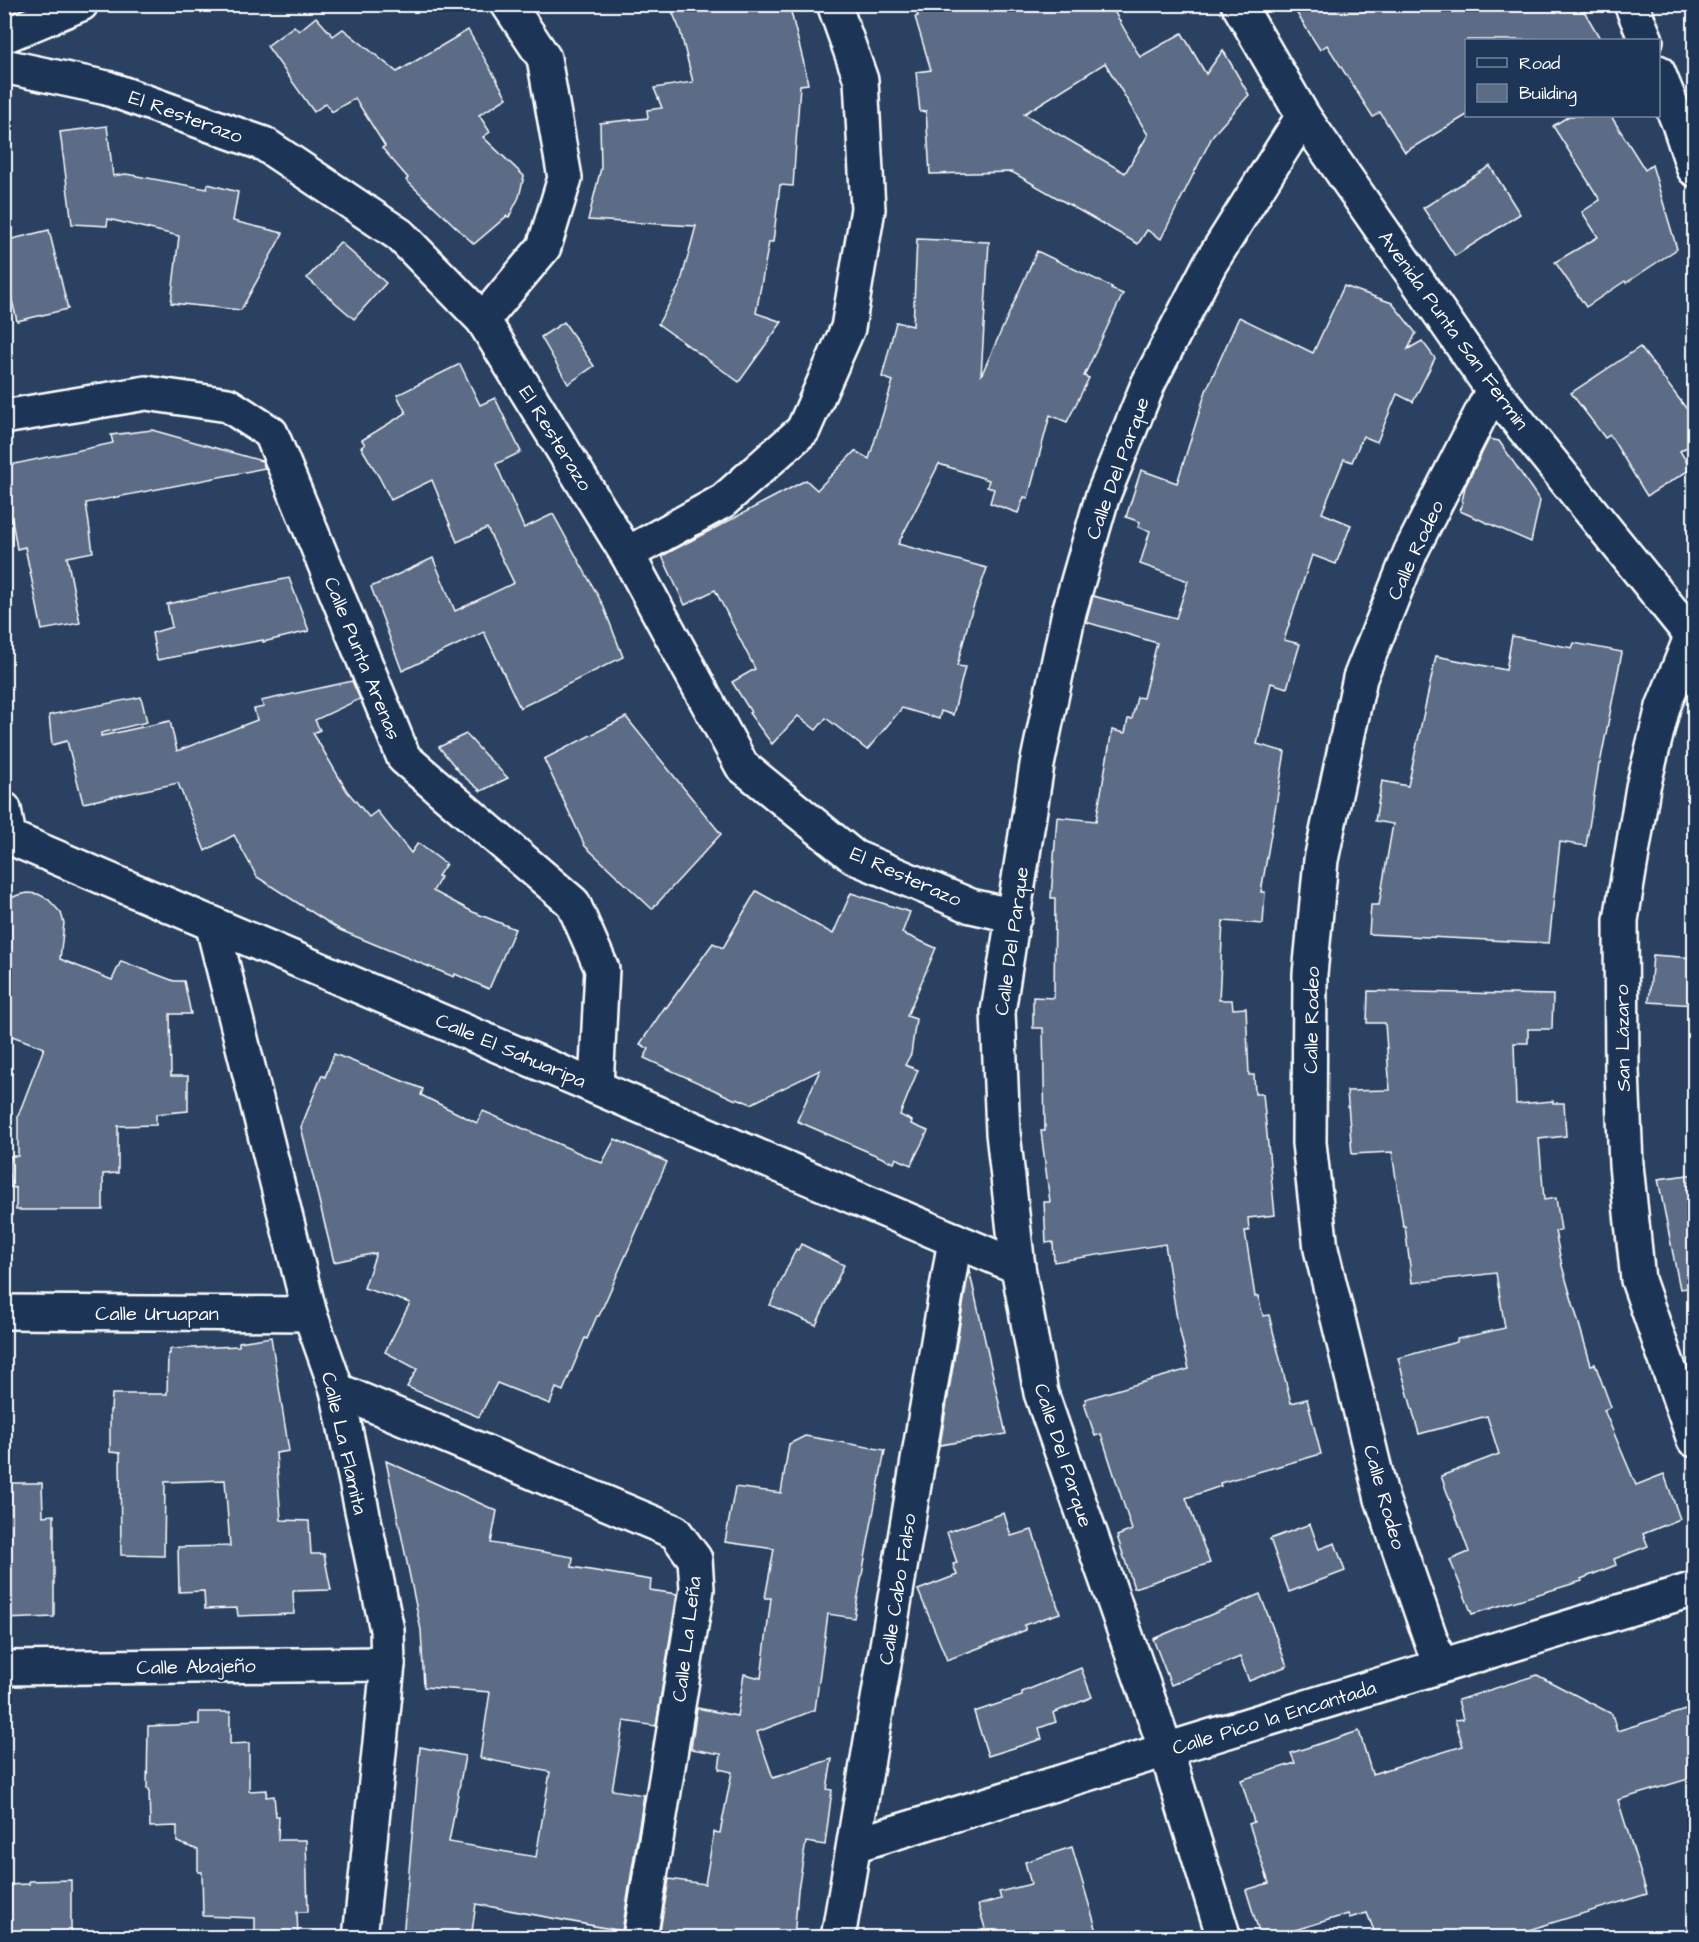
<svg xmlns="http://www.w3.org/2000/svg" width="1699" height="1942" viewBox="0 0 1699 1942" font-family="'Architects Daughter',sans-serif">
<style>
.building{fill:#5b6c86;stroke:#fff;stroke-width:1.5;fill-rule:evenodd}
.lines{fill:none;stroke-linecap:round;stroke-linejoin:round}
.street-casing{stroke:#fff;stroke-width:38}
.secondary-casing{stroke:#fff;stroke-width:38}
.street{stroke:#1d3557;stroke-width:33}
.secondary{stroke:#1d3557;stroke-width:33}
.labels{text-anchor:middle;stroke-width:4.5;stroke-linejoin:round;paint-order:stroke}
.street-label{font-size:20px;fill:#fff;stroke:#1d3557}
</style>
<rect width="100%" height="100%" fill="#2a4161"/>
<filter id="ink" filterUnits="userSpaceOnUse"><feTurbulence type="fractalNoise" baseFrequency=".0167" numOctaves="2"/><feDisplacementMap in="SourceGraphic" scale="12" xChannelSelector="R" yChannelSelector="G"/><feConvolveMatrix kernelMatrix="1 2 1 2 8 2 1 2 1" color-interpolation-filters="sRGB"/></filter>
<g filter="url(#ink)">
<g class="building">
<polygon points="669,4 789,4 804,64 808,84 800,85 793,186 780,185 773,242 769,242 756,313 782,322 739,382 658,324 680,285 696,226 588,220 601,168 600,123 648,118 647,110 662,108 654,88 693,82 680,30"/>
<path d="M915 4H1110L1140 57 1182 33 1206 74 1223 50 1249 95 1213 135 1161 239 1147 230 1138 244 1012 172 930 174 926 111 920 112 916 72 931 70 915 17 918 16ZM1105 63 1148 135 1125 173 1024 114Z"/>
<polygon points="1291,4 1580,4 1601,40 1467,40 1467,115 1405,152 1380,112 1373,117 1327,45 1320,50"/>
<polygon points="316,17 333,36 343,29 397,72 468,30 507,98 479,115 490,132 483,137 524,176 519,197 509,217 507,216 474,244 406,180 408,178 382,148 385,146 355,98 332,112 326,103 314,112 267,46 294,26 299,31"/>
<polygon points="1569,116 1611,116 1645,170 1652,165 1677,249 1626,283 1625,281 1586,307 1555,262 1598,237 1582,212 1600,200 1553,126"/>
<polygon points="107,126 113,176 126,174 207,189 208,184 238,192 233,221 283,233 241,310 171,303 179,236 108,219 107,226 72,224 60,132"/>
<polygon points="1490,166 1520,214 1455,256 1423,208"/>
<polygon points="49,230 68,309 17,321 4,267 4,241"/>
<polygon points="917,239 989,242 981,376 1037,251 1112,287 1111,289 1123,294 1084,376 1089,378 1067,422 1050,415 1028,498 1024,497 1018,513 990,503 994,489 987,487 989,480 939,464 898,544 987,568 970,616 957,666 965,667 953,715 941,711 939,719 902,708 867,750 826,718 816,730 798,716 772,744 749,713 751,712 732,682 755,669 715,590 685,605 662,556 806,480 817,490 855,451 869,459 893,381 882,377 896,322 913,326"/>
<polygon points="340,242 386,283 354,319 307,278"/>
<polygon points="1344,286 1392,303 1416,333 1408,349 1422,341 1435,358 1413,402 1397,394 1377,442 1363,436 1352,462 1344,459 1322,513 1351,525 1336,564 1312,555 1284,640 1300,644 1287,688 1271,683 1257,744 1285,752 1261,892 1265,892 1263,924 1223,921 1219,1000 1232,1000 1233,1009 1246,1008 1249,1075 1254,1075 1255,1094 1263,1094 1275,1215 1248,1218 1249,1231 1245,1231 1255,1297 1258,1296 1263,1316 1269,1315 1291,1403 1307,1399 1321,1454 1220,1483 1221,1486 1186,1498 1210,1563 1134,1588 1117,1536 1132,1530 1101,1434 1095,1436 1084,1403 1086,1403 1085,1399 1189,1369 1177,1319 1165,1244 1054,1262 1053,1242 1046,1243 1044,1202 1050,1202 1041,1131 1045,1131 1043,1028 1033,1028 1033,997 1054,998 1055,898 1051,898 1057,817 1096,821 1112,730 1125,733 1128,719 1132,719 1137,697 1143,698 1157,643 1086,622 1093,596 1176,618 1188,581 1140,564 1150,531 1138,527 1140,522 1126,517 1141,470 1177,483 1206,391 1239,317 1313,353"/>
<polygon points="564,322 594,366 568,384 541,337"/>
<polygon points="1640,347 1695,420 1695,442 1680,451 1691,469 1647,496 1610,435 1605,438 1571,393"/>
<polygon points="460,364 480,405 495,398 521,452 496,464 524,528 553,514 603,605 623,657 520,708 484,632 402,671 371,587 433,558 455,611 514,583 487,528 457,542 432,480 391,500 379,477 361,447 365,445 362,440 406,413 397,395"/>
<polygon points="152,430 262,461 265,468 86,503 93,552 67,557 80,623 42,630 25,547 17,549 12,520 4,522 5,466 113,443 111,435"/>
<polygon points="1489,439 1499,441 1540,501 1531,542 1460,511 1465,487"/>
<polygon points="289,578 309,631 263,642 263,640 157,660 152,633 172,627 167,604"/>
<polygon points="1512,636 1572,648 1574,643 1622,652 1600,764 1599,764 1586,846 1560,842 1549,943 1369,934 1371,905 1379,905 1393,824 1375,821 1382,781 1408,786 1436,656 1506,670"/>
<polygon points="352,681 360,699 315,720 320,730 313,733 347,791 369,817 377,811 411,853 418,843 446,864 438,876 441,877 433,891 473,912 515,929 489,989 455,974 454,977 340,930 257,877 234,835 205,851 178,783 83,803 67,741 52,745 49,715 141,697 147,722 101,733 101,736 170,721 177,751 257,720 254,709 264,707 261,701"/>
<polygon points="626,717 721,834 652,909 585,846 544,759"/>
<polygon points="466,734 485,755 508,778 481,791 461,774 439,747"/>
<polygon points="756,891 833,934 851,893 910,912 902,933 936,948 907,1016 916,1019 911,1054 905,1065 918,1070 900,1115 912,1121 911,1124 928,1131 911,1165 896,1158 894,1163 797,1121 820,1070 751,1104 737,1098 736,1100 644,1058 649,1049 640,1044 665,1007 666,1008 713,943 723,948"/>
<polygon points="28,893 38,894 48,899 61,913 64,923 60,959 112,980 121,961 174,981 184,981 191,1014 170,1014 171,1076 188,1076 188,1111 156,1114 156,1125 118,1126 118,1173 103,1174 103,1210 16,1210 16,1188 10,1187 10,1156 18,1156 18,1116 44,1048 4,1033 4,901 18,895"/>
<polygon points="1653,955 1695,958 1695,1005 1649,1002"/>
<polygon points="1368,991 1553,995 1552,1029 1528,1029 1528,1043 1514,1043 1516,1104 1553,1101 1553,1103 1564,1103 1566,1136 1539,1139 1544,1200 1556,1198 1561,1230 1555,1231 1562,1266 1591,1365 1595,1364 1611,1407 1604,1410 1636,1485 1664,1474 1680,1519 1643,1534 1648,1546 1614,1559 1616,1565 1581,1579 1582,1581 1472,1614 1450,1560 1469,1552 1441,1476 1499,1454 1487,1416 1419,1434 1398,1358 1457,1342 1457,1339 1505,1328 1496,1273 1412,1283 1405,1226 1403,1226 1392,1152 1352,1154 1347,1091 1390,1090 1385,1023 1367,1023"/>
<polygon points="334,1054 423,1089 421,1095 477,1123 483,1111 602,1163 615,1139 667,1162 599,1316 597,1316 587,1339 585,1338 563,1391 556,1388 550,1404 497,1383 479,1417 407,1387 417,1369 385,1352 410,1303 364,1288 376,1253 334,1262 301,1127 322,1075 325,1077"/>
<polygon points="1695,1174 1695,1287 1680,1289 1658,1179"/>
<polygon points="801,1244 844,1265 816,1325 770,1305 796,1249 798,1250"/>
<polygon points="969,1269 1006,1434 940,1445"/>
<polygon points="271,1337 289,1451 276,1453 281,1520 309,1521 311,1554 324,1554 331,1590 293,1591 294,1614 238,1616 237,1608 205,1609 204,1591 179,1592 178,1547 230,1546 225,1480 165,1482 164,1556 121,1555 120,1453 110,1452 110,1410 111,1410 112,1394 167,1394 168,1354 170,1354 170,1349 239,1346 239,1342"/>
<polygon points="805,1436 885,1450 854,1618 828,1614 815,1710 757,1732 773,1778 832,1759 827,1789 832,1790 825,1845 806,1842 798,1890 794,1938 659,1936 669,1879 705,1884 714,1832 720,1833 732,1772 719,1769 721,1754 691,1749 697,1708 737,1716 744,1674 761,1678 771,1598 765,1598 774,1549 725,1542 735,1487 781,1493 789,1444"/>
<polygon points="386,1461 497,1511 491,1543 573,1557 572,1567 651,1580 650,1590 677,1594 656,1726 624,1721 612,1790 644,1795 622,1931 476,1904 471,1938 403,1938 420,1747 465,1756 449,1842 536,1857 550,1772 480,1758 490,1692 424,1687 421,1630"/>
<polygon points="4,1483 42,1483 43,1516 54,1515 54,1617 4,1619"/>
<polygon points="1004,1513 1011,1536 1032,1530 1060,1613 1024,1625 1026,1630 947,1660 918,1590 957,1575 953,1564 957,1563 947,1532"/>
<polygon points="1310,1524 1319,1549 1335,1543 1345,1571 1289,1592 1270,1539"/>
<polygon points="1260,1594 1287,1666 1249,1681 1240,1657 1171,1685 1153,1639"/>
<polygon points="1081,1668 1092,1697 1053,1713 1056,1722 1039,1728 1042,1739 988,1756 974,1712 1022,1696 1022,1692"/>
<polygon points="1537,1675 1612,1714 1617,1731 1695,1707 1695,1777 1618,1800 1647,1894 1502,1938 1377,1938 1367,1913 1349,1918 1348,1914 1269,1938 1261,1938 1246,1890 1269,1883 1249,1824 1254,1822 1241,1780 1295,1763 1291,1753 1359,1731 1372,1774 1463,1746 1455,1720 1463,1719 1458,1700"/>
<polygon points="199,1712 230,1712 230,1744 249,1743 249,1791 267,1790 266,1797 274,1796 276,1816 279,1816 278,1840 306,1840 308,1912 297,1912 298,1938 255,1938 255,1918 203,1916 202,1872 198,1872 198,1850 177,1842 177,1826 150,1827 149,1789 147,1789 148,1726 199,1724"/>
<polygon points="1072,1847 1099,1938 988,1938 978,1905 1001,1899 999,1892 1031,1884 1025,1862"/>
<polygon points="71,1880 71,1938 4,1938 4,1885 29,1884 29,1881"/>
</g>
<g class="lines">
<defs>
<g id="street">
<polyline points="1238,4 1303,116 1493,390 1694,639"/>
<polyline points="1631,4 1646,40"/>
<polyline points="4,36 81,4"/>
<polyline points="4,66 107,88 264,144 400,235 483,320 627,554 742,766 854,857 971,906 1015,916"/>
<polyline points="1658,72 1679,124 1694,169"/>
<polyline points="483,320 544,247 565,178 544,58 508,4"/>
<polyline points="4,417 146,393 228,405 271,433 404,758 573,903 602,969 596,1086"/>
<polyline points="627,554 723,501 803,430 848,328 868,209 861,80 834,4"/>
<polyline points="1694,630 1663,707 1643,787 1621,920 1622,1071 1626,1165 1638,1280 1694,1440"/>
<polyline points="4,809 9,837"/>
<polyline points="212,923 310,1314 337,1390 387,1630 388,1664 360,1938"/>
<polyline points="1018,1267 1003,1133 998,1012 1037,765 1069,612 1102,498 1149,382 1210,264 1303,116"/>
<polyline points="4,1312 310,1314"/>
<polyline points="337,1390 675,1532 695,1559 697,1589 640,1938"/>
<polyline points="1440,1666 1382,1499 1321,1249 1309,1143 1310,974 1321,860 1360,678 1411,551 1493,390"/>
<polyline points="4,1668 388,1664"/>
<polyline points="854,1845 1694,1589"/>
<polyline points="838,1938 955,1240"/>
</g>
<polyline id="secondary" points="4,835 1018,1267 1041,1393 1166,1750 1224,1938"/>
</defs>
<use href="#street" class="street-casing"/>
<use href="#secondary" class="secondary-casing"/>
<use href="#street" class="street"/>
<use href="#secondary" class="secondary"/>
</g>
</g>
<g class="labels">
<g class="street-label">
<text transform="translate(186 116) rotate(20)" y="7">El Resterazo</text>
<text transform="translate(1454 330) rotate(54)" y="7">Avenida Punta San Fermin</text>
<text transform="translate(556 438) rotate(58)" y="7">El Resterazo</text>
<text transform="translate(1117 468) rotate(-70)" y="7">Calle Del Parque</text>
<text transform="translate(1415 550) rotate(-65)" y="7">Calle Rodeo</text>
<text transform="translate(363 658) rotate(68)" y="7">Calle Punta Arenas</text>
<text transform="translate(906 876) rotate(24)" y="7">El Resterazo</text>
<text transform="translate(1011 941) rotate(-82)" y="7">Calle Del Parque</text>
<text transform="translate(1311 1020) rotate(-89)" y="7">Calle Rodeo</text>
<text transform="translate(1622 1038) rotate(-91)" y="7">San Lázaro</text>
<text transform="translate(511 1050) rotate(23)" y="7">Calle El Sahuaripa</text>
<text x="157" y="1320">Calle Uruapan</text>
<text transform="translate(345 1443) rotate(77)" y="7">Calle La Flamita</text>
<text transform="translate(1064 1455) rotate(72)" y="7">Calle Del Parque</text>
<text transform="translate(1385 1497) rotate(74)" y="7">Calle Rodeo</text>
<text transform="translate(897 1589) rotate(-81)" y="7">Calle Cabo Falso</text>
<text transform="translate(686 1639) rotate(-83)" y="7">Calle La Leña</text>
<text transform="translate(196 1666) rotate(-1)" y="7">Calle Abajeño</text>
<text transform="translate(1274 1717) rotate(-17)" y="7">Calle Pico la Encantada</text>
</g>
</g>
<rect width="1699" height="1942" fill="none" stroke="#1d3557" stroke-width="24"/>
<rect x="12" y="12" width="1675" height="1918" fill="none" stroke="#fff" stroke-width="2" filter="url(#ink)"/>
<rect x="1465" y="39" width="195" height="78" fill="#1d3557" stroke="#77869a" stroke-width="1.5"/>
<rect x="1477" y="58" width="30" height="9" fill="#1d3557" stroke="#77869a" stroke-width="1.5"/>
<text x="1519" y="69" font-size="18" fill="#ffffff">Road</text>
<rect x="1477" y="84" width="30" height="18" fill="#5b6c86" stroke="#77869a" stroke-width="1.5"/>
<text x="1519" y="99" font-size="18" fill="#ffffff">Building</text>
</svg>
